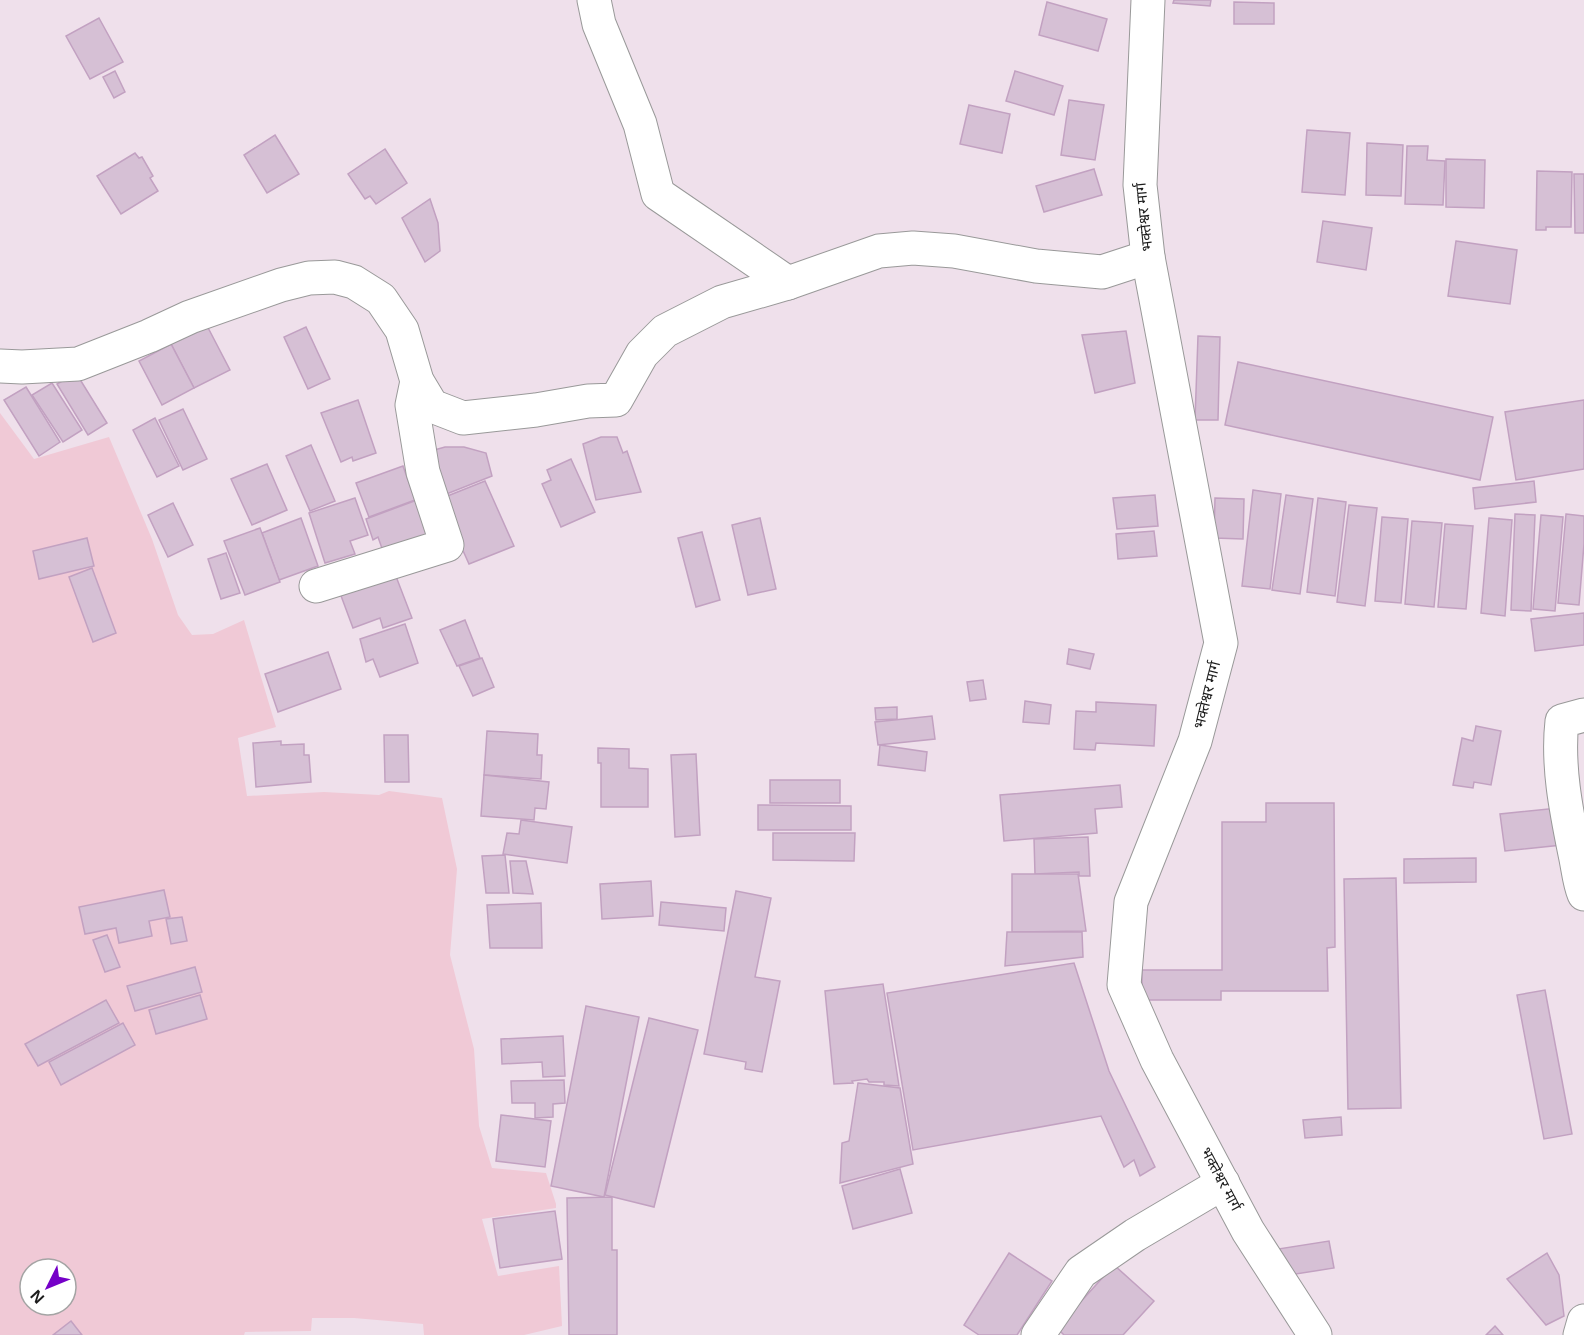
<svg xmlns="http://www.w3.org/2000/svg" width="1584" height="1335" viewBox="0 0 1584 1335" font-family="Arial,'Noto Sans Devanagari',sans-serif">
<style>
.farmland{fill:#f0c9d6;fill-rule:evenodd}
.building{fill:#d6c0d5;stroke:#c2a1c1;stroke-width:1.5}
.lines{fill:none;stroke-linecap:round;stroke-linejoin:round}
.street-casing{stroke:#999;stroke-width:35}
.street{stroke:#fff;stroke-width:33}
.labels{text-anchor:middle;stroke-width:6;stroke-linejoin:round;paint-order:stroke}
.street-label{font-size:15px;fill:#1c1c1c;stroke:#fff}
</style>
<rect width="100%" height="100%" fill="#efe0eb"/>
<path class="farmland" d="M0 413 34 459 109 437 152 539 178 615 192 635 213 634 244 620 276 727 238 738 247 796 324 792 379 795 389 791 442 798 457 869 450 955 474 1049 479 1126 492 1168 546 1173 556 1204V1208L482 1219 498 1276 559 1266 562 1326 524 1335H424L423 1324 354 1318H312L311 1331 245 1332 244 1335H0ZM30 1269H66V1305H30Z"/>
<g class="building">
<polygon points="1174,0 1211,0 1210,6 1173,3"/>
<polygon points="1047,2 1107,19 1098,51 1039,35"/>
<polygon points="1234,2 1274,3 1274,24 1234,24"/>
<polygon points="99,18 123,62 90,79 66,36"/>
<polygon points="115,71 125,92 114,98 103,77"/>
<polygon points="1015,71 1063,86 1054,115 1006,101"/>
<polygon points="1069,100 1104,105 1095,160 1061,155"/>
<polygon points="969,105 1010,114 1002,153 960,144"/>
<polygon points="1307,130 1350,133 1345,195 1302,192"/>
<polygon points="275,135 299,174 267,193 244,155"/>
<polygon points="1367,143 1403,145 1401,196 1366,195"/>
<polygon points="1407,146 1428,146 1427,160 1445,161 1443,205 1405,204"/>
<polygon points="385,149 407,183 376,204 370,196 365,199 348,174"/>
<polygon points="135,153 139,158 142,157 153,176 150,178 158,191 121,214 97,176"/>
<polygon points="1446,159 1485,160 1484,208 1446,207"/>
<polygon points="1094,169 1102,195 1044,212 1036,186"/>
<polygon points="1537,171 1572,172 1571,227 1546,227 1546,230 1536,230"/>
<polygon points="1574,174 1584,174 1584,233 1575,233"/>
<polygon points="430,199 438,223 440,251 425,262 402,218"/>
<polygon points="1323,221 1372,228 1366,270 1317,262"/>
<polygon points="1456,241 1517,250 1510,304 1448,296"/>
<polygon points="204,320 230,370 194,388 168,338"/>
<polygon points="306,327 330,379 308,389 284,337"/>
<polygon points="1126,331 1135,383 1095,393 1082,335"/>
<polygon points="1198,336 1220,337 1218,420 1195,420"/>
<polygon points="171,344 194,388 162,405 139,361"/>
<polygon points="1238,362 1493,417 1480,480 1225,425"/>
<polygon points="76,373 107,423 88,435 57,384"/>
<polygon points="52,383 82,430 63,442 32,395"/>
<polygon points="26,387 60,442 39,456 4,400"/>
<polygon points="358,400 376,453 353,461 352,457 341,462 321,413"/>
<polygon points="1584,400 1584,469 1516,480 1505,412"/>
<polygon points="183,409 207,459 183,470 159,420"/>
<polygon points="155,418 179,466 157,477 133,430"/>
<polygon points="601,437 617,437 623,453 627,451 641,492 596,500 583,444"/>
<polygon points="311,445 335,501 310,511 286,456"/>
<polygon points="445,447 464,447 486,453 492,476 439,497 427,452"/>
<polygon points="571,459 595,512 561,527 542,484 551,480 547,470"/>
<polygon points="267,464 287,510 252,525 231,479"/>
<polygon points="403,466 415,500 369,517 356,483"/>
<polygon points="485,481 514,546 469,564 440,499"/>
<polygon points="1534,481 1536,502 1475,509 1473,488"/>
<polygon points="1253,490 1281,494 1270,589 1242,586"/>
<polygon points="1155,495 1158,526 1117,529 1113,498"/>
<polygon points="1286,495 1313,499 1300,594 1272,590"/>
<polygon points="355,498 368,535 350,541 355,554 325,563 309,513"/>
<polygon points="1215,498 1244,499 1243,539 1214,538"/>
<polygon points="1318,498 1346,502 1335,596 1307,592"/>
<polygon points="417,500 431,537 384,554 378,537 373,540 366,519"/>
<polygon points="173,503 193,545 168,557 148,515"/>
<polygon points="1349,505 1377,508 1365,606 1337,602"/>
<polygon points="1515,514 1535,515 1531,611 1511,610"/>
<polygon points="1566,514 1584,516 1584,544 1579,605 1558,603"/>
<polygon points="1541,515 1563,517 1555,611 1533,609"/>
<polygon points="1382,517 1408,519 1401,603 1375,601"/>
<polygon points="301,518 318,566 279,580 262,533"/>
<polygon points="760,518 776,589 748,595 732,525"/>
<polygon points="1489,518 1512,520 1505,616 1481,613"/>
<polygon points="1412,521 1442,523 1434,607 1405,604"/>
<polygon points="1445,524 1473,526 1466,609 1438,607"/>
<polygon points="260,528 280,582 245,595 224,541"/>
<polygon points="1154,531 1157,556 1118,559 1116,534"/>
<polygon points="702,532 720,600 696,607 678,538"/>
<polygon points="87,538 94,566 39,579 33,551"/>
<polygon points="226,553 240,593 221,599 208,559"/>
<polygon points="392,566 412,618 383,628 380,618 353,628 337,585"/>
<polygon points="92,568 116,633 93,642 69,577"/>
<polygon points="1584,613 1584,645 1535,651 1531,619"/>
<polygon points="465,620 480,658 457,666 440,630"/>
<polygon points="405,624 418,663 380,677 373,659 366,662 360,639"/>
<polygon points="1069,649 1094,654 1090,669 1067,664"/>
<polygon points="328,652 341,689 278,712 265,674"/>
<polygon points="482,658 494,687 473,696 459,666"/>
<polygon points="983,680 986,699 970,701 967,682"/>
<polygon points="1025,701 1051,705 1049,724 1023,722"/>
<polygon points="1096,702 1156,705 1154,746 1096,743 1095,750 1074,749 1076,711 1096,712"/>
<polygon points="897,707 897,719 876,720 875,708"/>
<polygon points="932,716 935,739 878,745 875,722"/>
<polygon points="1476,726 1501,731 1491,785 1474,782 1473,788 1453,785 1462,738 1473,741"/>
<polygon points="487,731 538,734 537,755 542,755 541,779 484,775"/>
<polygon points="384,735 408,735 409,782 385,782"/>
<polygon points="281,741 281,745 304,744 304,755 309,755 311,782 256,787 253,743"/>
<polygon points="880,745 927,752 925,771 878,765"/>
<polygon points="598,748 629,749 629,768 648,769 648,807 601,807 601,763 598,763"/>
<polygon points="696,754 700,835 675,837 671,755"/>
<polygon points="484,775 549,782 546,809 535,808 534,820 481,816"/>
<rect x="770" y="780" width="70" height="23"/>
<polygon points="1120,785 1122,807 1095,809 1097,833 1004,841 1000,795"/>
<polygon points="1266,803 1334,803 1335,947 1327,948 1328,991 1221,991 1221,1000 1142,1000 1142,970 1222,970 1222,822 1266,822"/>
<polygon points="758,805 851,806 851,830 758,830"/>
<polygon points="1558,808 1562,845 1505,851 1500,814"/>
<polygon points="521,820 572,827 567,863 503,854 507,833 519,834"/>
<polygon points="773,833 855,833 854,861 773,860"/>
<polygon points="1088,837 1090,876 1079,876 1079,872 1035,874 1034,839"/>
<polygon points="505,855 509,893 486,893 482,856"/>
<polygon points="1476,858 1476,882 1404,883 1404,859"/>
<polygon points="510,861 526,861 533,894 513,893"/>
<polygon points="1012,874 1078,874 1086,931 1012,932"/>
<polygon points="1396,878 1401,1108 1348,1109 1344,879"/>
<polygon points="651,881 653,916 602,919 600,884"/>
<polygon points="164,890 170,917 149,921 152,936 119,943 116,928 85,934 79,907"/>
<polygon points="736,891 771,898 755,977 780,981 762,1072 745,1069 746,1062 704,1054"/>
<polygon points="661,902 726,908 724,931 659,925"/>
<polygon points="541,903 542,948 490,948 487,905"/>
<polygon points="182,917 187,941 171,944 166,919"/>
<polygon points="1007,932 1082,932 1083,957 1005,966"/>
<polygon points="107,935 120,967 105,972 93,940"/>
<polygon points="1074,963 1109,1071 1155,1167 1140,1176 1134,1160 1124,1167 1101,1116 913,1150 887,993"/>
<polygon points="195,967 202,992 135,1011 127,986"/>
<polygon points="883,984 899,1086 884,1085 884,1082 869,1082 867,1079 852,1081 853,1083 834,1084 825,991"/>
<polygon points="1545,990 1572,1134 1544,1139 1517,995"/>
<polygon points="200,995 207,1019 156,1034 149,1010"/>
<polygon points="106,1000 119,1023 38,1066 25,1044"/>
<polygon points="586,1006 639,1017 604,1197 551,1186"/>
<polygon points="649,1018 698,1030 654,1207 605,1195"/>
<polygon points="123,1023 135,1045 61,1085 49,1062"/>
<polygon points="563,1036 565,1076 543,1077 542,1062 502,1064 501,1039"/>
<polygon points="564,1080 565,1103 553,1104 553,1117 535,1118 535,1103 512,1103 511,1081"/>
<polygon points="858,1083 900,1088 913,1164 840,1183 842,1143 849,1141"/>
<polygon points="501,1115 551,1121 545,1167 496,1161"/>
<polygon points="1341,1117 1342,1135 1305,1138 1303,1120"/>
<polygon points="900,1169 912,1213 853,1229 842,1186"/>
<polygon points="612,1197 612,1250 617,1250 617,1335 569,1335 567,1198"/>
<polygon points="555,1211 562,1259 500,1268 493,1219"/>
<polygon points="1329,1241 1334,1268 1283,1276 1278,1249"/>
<polygon points="1009,1253 1052,1281 1017,1335 979,1335 964,1325"/>
<polygon points="1547,1253 1559,1275 1564,1316 1546,1325 1507,1279"/>
<polygon points="1114,1265 1154,1301 1123,1335 1064,1335 1057,1328"/>
<polygon points="71,1321 82,1335 53,1335"/>
<polygon points="1495,1326 1503,1335 1486,1335"/>
</g>
<g class="lines">
<defs>
<g id="street">
<polyline points="594,0 599,24 640,124 658,194 788,283"/>
<polyline points="1148,0 1140,185 1148,257 1221,643 1195,741 1131,902 1124,985 1157,1060 1248,1231 1315,1335"/>
<polyline points="0,366 22,367 78,364 149,336 190,317 281,285 309,278 335,277 354,282 381,299 402,330 417,381 432,406 463,418 536,410 588,401 616,400 642,354 665,331 722,302 788,283 879,251 913,248 954,251 1036,266 1102,272 1148,257"/>
<polyline points="316,586 447,545 423,472 412,405 417,381"/>
<path d="M1584 715 1562 721C1557 765 1566 810 1575 854 1578 867 1579 882 1584 894"/>
<polyline points="1038,1335 1081,1272 1135,1235 1223,1183"/>
<polyline points="1580,1335 1584,1321"/>
</g>
</defs>
<use href="#street" class="street-casing"/>
<use href="#street" class="street"/>
</g>
<g class="labels">
<g class="street-label">
<text transform="translate(1144 217) rotate(-96)" y="5">भक्तेश्वर मार्ग</text>
<text transform="translate(1207 695) rotate(-76)" y="5">भक्तेश्वर मार्ग</text>
<text transform="translate(1221 1179) rotate(62)" y="5">भक्तेश्वर मार्ग</text>
</g>
</g>
<g transform="translate(48 1287) rotate(227)"><circle r="28" fill="#ffffff" stroke="#a4a4a4" stroke-width="1.5"/>
<path d="M0-4.5L10 22L0 15L-10 22Z" fill="#7500c8"/>
<text y="-9" font-size="16" font-weight="bold" text-anchor="middle" fill="#1c1c1c">N</text>
</g>
</svg>
